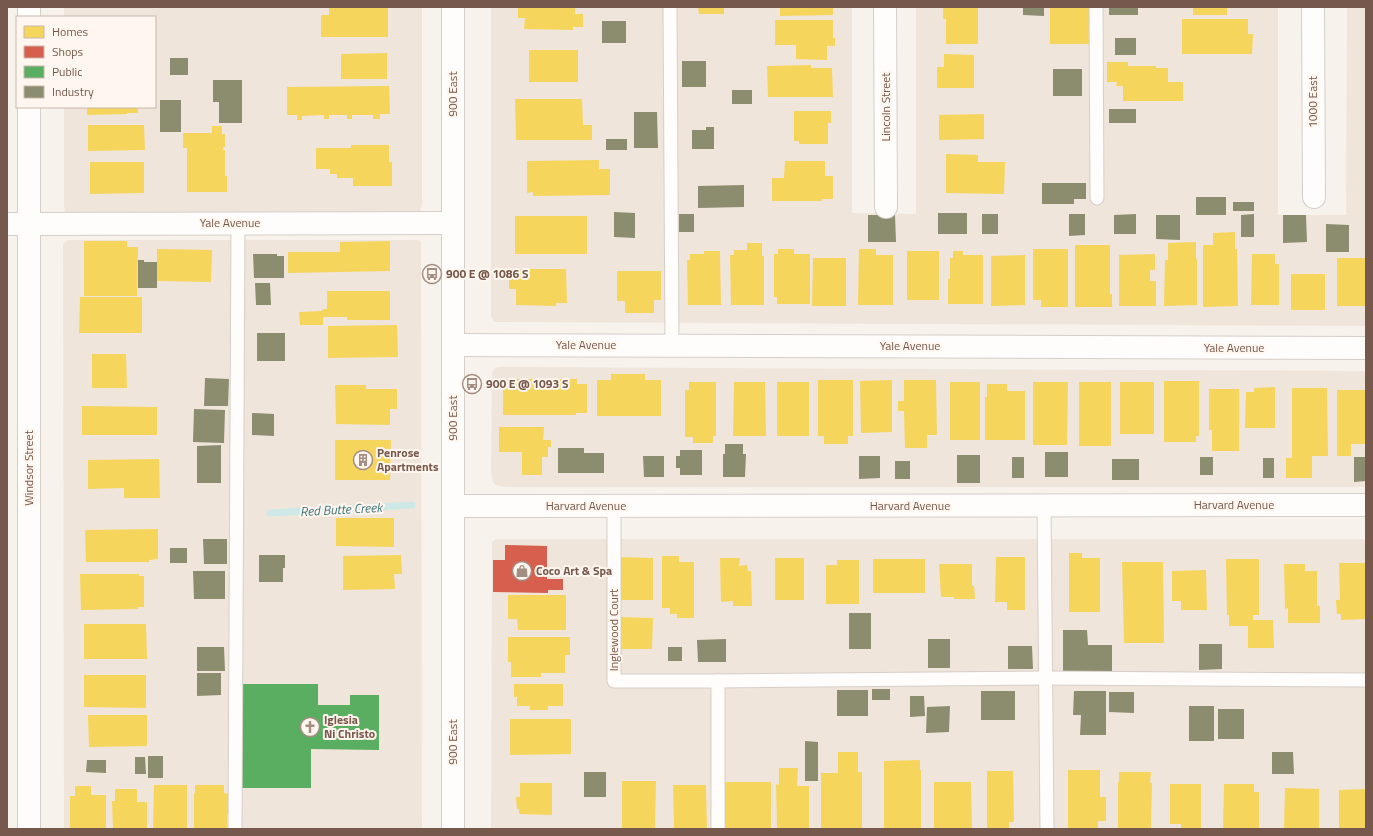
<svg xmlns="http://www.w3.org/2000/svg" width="1373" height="836" viewBox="0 0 1373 836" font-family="'Titillium Web',sans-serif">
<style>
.residential{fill:#f0e5da}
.homes{fill:#f6d55c}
.shops{fill:#d6604d}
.public{fill:#5aae61}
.industry{fill:#8c8c6e}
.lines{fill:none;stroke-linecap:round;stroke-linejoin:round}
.stream{stroke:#cee8e8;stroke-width:7}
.service-casing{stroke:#d6cec9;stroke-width:15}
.minor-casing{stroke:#d6cec9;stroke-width:24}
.tertiary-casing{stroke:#d6cec9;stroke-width:24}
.service{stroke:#fefdfc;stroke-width:13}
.minor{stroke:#fefdfc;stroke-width:22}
.tertiary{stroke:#fefdfc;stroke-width:22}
.labels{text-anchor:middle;stroke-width:4;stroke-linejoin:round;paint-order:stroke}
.street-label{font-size:12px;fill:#77584c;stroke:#fff7ef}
.poi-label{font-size:12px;font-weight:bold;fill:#77584c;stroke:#fff7ef;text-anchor:start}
.water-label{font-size:13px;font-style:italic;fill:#40767c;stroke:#fff7ef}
</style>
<rect width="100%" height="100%" fill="#f7f2ec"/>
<g class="residential">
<polygon points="64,7 422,7 422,203 420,212 418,213 65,213 64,205 64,107 155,107 155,17 64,17"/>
<polygon points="491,7 852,7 852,213 916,214 916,7 1278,7 1278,215 1346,215 1347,7 1366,7 1366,326 494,322 491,316"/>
<polygon points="69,240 418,240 421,241 422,829 64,829 63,245 66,241"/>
<polygon points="498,367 1366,371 1366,487 508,487 498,486 494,484 492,479 491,470 492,373 494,369"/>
<polygon points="496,539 1366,539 1366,829 491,829 492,545 492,542"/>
</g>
<g class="homes">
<polygon points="341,7 388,7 388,37 321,37 321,15 329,15 329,8"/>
<polygon points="518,7 575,7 575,14 583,14 583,27 573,27 573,30 524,29 525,18 518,18"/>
<polygon points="698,7 724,7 724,14 699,14"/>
<polygon points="780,7 833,7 833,15 780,16"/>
<polygon points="943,7 978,7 978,44 946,44 946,19 943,19"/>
<rect x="1050" y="7" width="40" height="37"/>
<polygon points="1188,7 1227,7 1227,15 1193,15 1193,8 1188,8"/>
<polygon points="1182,19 1248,19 1248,34 1253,34 1252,54 1182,54"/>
<polygon points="775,20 833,20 833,38 835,38 835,46 827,46 827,60 796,59 796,45 775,45"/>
<rect x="529" y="50" width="49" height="32"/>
<polygon points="387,53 387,79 341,79 341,54"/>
<polygon points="944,54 974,55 974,88 937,88 937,67 944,67"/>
<polygon points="1107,62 1128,62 1128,66 1156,66 1156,68 1168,68 1168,82 1183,82 1183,101 1123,101 1123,86 1116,86 1117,82 1107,82"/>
<polygon points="811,65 811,68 832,68 833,97 768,97 767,66"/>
<polygon points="389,86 390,114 380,114 380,119 373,119 373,115 352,115 352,119 347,119 347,115 329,115 329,119 324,119 324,115 302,116 302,120 297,120 297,115 287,115 287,87"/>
<polygon points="515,99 582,99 583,125 592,125 592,140 516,140"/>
<polygon points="87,107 138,107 138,113 127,113 127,114 87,115"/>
<polygon points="794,111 831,111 831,123 828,123 828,144 799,144 799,141 794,141"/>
<polygon points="984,114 984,139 939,140 939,115"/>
<polygon points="88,125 144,125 145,150 88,151"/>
<polygon points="212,126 222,126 222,134 225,134 225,147 223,147 223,150 225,150 225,176 227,176 227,192 187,192 187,148 183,148 183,133 212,133"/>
<polygon points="351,145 389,145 389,162 392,162 392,186 353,186 353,178 337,178 337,174 330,174 330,169 316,169 316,148 351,148"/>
<polygon points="946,154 978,155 978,162 1005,162 1004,194 946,193"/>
<polygon points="599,160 599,169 610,169 610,195 533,196 533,192 527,193 527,161"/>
<polygon points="785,161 825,161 825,176 833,176 833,199 822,199 822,201 772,201 772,178 784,178"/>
<polygon points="90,162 144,162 144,193 90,194"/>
<rect x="515" y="216" width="72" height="38"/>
<polygon points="1235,232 1235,249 1237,249 1238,306 1203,307 1203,245 1213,245 1213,233"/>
<polygon points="84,241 127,241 127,247 138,247 137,296 84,296"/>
<polygon points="390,241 390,271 288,273 288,252 340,252 340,242"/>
<polygon points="1196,242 1196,259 1197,259 1197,305 1164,306 1165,260 1168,260 1168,243"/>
<polygon points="747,243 762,243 762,256 764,256 764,305 731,305 730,255 734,255 734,250 747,250"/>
<polygon points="1075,245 1110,245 1110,294 1112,294 1112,307 1075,307"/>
<polygon points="157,249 212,250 211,282 157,281"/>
<polygon points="778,249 794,249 794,254 810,254 810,304 777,304 777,297 774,297 774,254 778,254"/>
<polygon points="859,249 876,249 876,255 893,255 893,305 858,305"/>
<polygon points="1033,249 1068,249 1068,307 1041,307 1041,300 1033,300"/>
<polygon points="704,251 720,251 721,305 688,305 687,260 690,260 690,254 704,254"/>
<rect x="907" y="251" width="32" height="49"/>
<polygon points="953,251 963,251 963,255 983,255 983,304 948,304 948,279 950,279 950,258 953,258"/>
<polygon points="1155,254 1155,270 1150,270 1150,281 1156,281 1156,306 1119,306 1119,255"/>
<polygon points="1252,254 1275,254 1275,264 1279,264 1279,305 1251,305"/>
<polygon points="1025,255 1025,305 991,306 991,256"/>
<polygon points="813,258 846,258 846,306 812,306"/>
<rect x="1337" y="258" width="29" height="48"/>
<polygon points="509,269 566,269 567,303 556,303 556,306 516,305 516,289 509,289"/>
<polygon points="617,271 661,271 661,300 654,300 654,313 625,313 625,301 617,301"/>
<rect x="1291" y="274" width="34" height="36"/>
<polygon points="327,291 390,291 390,320 347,320 347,317 323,317 323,325 300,325 299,312 322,311 323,309 327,309"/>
<polygon points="80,297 142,297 142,333 79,333"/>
<polygon points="397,325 398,357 328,358 328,326"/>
<polygon points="92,354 126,354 127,388 92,388"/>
<polygon points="611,374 645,374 645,380 661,380 661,416 597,416 597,380 611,380"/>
<polygon points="503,379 577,379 577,384 587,384 587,413 576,413 576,415 503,415"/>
<polygon points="818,380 853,380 853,436 848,436 848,444 824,444 824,436 818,436"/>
<polygon points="892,380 892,432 861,433 860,381"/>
<polygon points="904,380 936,380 937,435 927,435 927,448 905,448 904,411 898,411 898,401 904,401"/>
<polygon points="1164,381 1199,381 1199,436 1196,436 1196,442 1164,442"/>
<polygon points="689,382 716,382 716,436 713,436 713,443 693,443 693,437 685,437 685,390 689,390"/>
<polygon points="734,382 765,382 766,436 733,436"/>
<rect x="777" y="382" width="32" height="54"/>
<rect x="950" y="382" width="30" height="58"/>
<polygon points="1033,382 1068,382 1067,445 1033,445"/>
<rect x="1079" y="382" width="32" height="64"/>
<rect x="1120" y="382" width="34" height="52"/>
<polygon points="987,384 1007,384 1007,391 1025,391 1025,440 985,440 985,397 987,397"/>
<polygon points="335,385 366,385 366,389 397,389 397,409 390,409 390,425 336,424"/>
<polygon points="1275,387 1275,428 1245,428 1246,392 1254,392 1254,388"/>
<polygon points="1292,388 1327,388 1328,456 1312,456 1312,478 1286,478 1286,458 1292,458"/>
<polygon points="1209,389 1239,389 1239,451 1212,451 1212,430 1209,430"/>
<polygon points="1337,390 1366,390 1366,444 1351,444 1351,456 1337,456"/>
<polygon points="82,406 157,407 157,435 82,435"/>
<polygon points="499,427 544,427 543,440 551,440 551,447 548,447 548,457 542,457 542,475 522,475 522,452 499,452"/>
<polygon points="335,440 391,440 390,480 335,480"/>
<polygon points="159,459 160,498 124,498 124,488 88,489 88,460"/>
<polygon points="336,518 394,518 394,547 336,546"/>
<polygon points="158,529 158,559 149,560 149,562 86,562 85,530"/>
<polygon points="1069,553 1082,553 1082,558 1100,558 1100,612 1069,612"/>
<polygon points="401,555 402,574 394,574 395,589 343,590 343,556"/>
<polygon points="662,556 679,556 679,562 694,562 694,618 677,618 677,614 670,614 670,608 662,608"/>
<polygon points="618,557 653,558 653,600 618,600"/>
<polygon points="996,557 1025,557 1025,610 1007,610 1007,602 995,602"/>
<polygon points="720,558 740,558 739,566 747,565 748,571 751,571 752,606 733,606 733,601 721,602"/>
<rect x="775" y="558" width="29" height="42"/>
<rect x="873" y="559" width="52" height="34"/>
<polygon points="1226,559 1259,559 1259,615 1253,615 1253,620 1273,620 1274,648 1248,648 1248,626 1229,626 1229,615 1227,615"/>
<polygon points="837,560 859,560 859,604 826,604 826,565 837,565"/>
<polygon points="1122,562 1163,562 1164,643 1124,643"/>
<polygon points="1339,563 1366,563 1366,619 1341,620 1341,614 1337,614 1336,600 1340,600"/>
<polygon points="939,564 972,564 972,586 974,586 975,599 954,599 954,597 941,597"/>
<polygon points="1284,564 1305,564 1305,571 1317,571 1317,606 1320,606 1320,623 1288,623 1288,608 1285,609"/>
<polygon points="1206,570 1207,610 1181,610 1181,601 1172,601 1172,571"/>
<polygon points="80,574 139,574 139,576 144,576 144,607 138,607 138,609 81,610"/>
<polygon points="508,595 566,595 566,630 518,630 517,619 508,619"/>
<polygon points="619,617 653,618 652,649 619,649"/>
<polygon points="84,624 146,624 147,659 84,659"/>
<polygon points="508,637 570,637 570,655 565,655 565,673 541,673 541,677 511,677 511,662 508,662"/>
<polygon points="84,675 146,675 146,708 84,707"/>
<polygon points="514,684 563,684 563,706 548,706 548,710 530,710 530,706 517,706 517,697 514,697"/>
<polygon points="88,715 147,715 147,746 89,747"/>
<polygon points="510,719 571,719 571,754 510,755"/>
<polygon points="838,752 858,752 858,772 862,772 862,829 821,829 821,773 838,773"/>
<polygon points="920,760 920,770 921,770 921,829 884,829 884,761"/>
<polygon points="779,768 798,768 797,786 809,786 809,829 777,829 776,784 779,785"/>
<polygon points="1068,770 1100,770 1100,797 1106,797 1106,821 1098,821 1098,829 1068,829"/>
<polygon points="987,771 1013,771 1014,822 1009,822 1009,829 987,829"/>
<polygon points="1119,772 1151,772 1150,783 1152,783 1151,829 1118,828 1118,782 1119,782"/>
<polygon points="622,781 656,781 655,829 622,829"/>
<polygon points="724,782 771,782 771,829 723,829"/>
<polygon points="934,782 971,782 972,829 934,829"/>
<polygon points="520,783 552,783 552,815 519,814 519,809 517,809 516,797 520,797"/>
<polygon points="1170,784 1201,784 1201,829 1181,829 1181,824 1170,824"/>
<polygon points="1224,784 1254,784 1254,792 1259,792 1259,829 1223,829"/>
<polygon points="154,785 187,785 187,829 153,829"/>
<polygon points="195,785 224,785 224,793 229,794 230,813 227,814 227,829 194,829 194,793 195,793"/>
<polygon points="673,785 706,785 707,829 674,829"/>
<polygon points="75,786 91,786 91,795 106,795 106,829 70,829 70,796 75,796"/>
<polygon points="1285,788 1319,789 1319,829 1284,829"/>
<polygon points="115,789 137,789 137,802 147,802 147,829 113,829 112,801 115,801"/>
<polygon points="1366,789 1366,829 1339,829 1339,790"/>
</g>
<polygon class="shops" points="505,545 547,546 547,579 563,579 563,590 548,590 548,593 493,592 493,560 505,560"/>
<polygon class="public" points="242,684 318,684 318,705 350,705 350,695 379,695 379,750 311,749 311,788 241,788"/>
<g class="industry">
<polygon points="1023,7 1044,7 1044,16 1023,15"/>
<rect x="1109" y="7" width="29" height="8"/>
<rect x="602" y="21" width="24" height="22"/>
<rect x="1115" y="38" width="21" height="17"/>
<rect x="170" y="58" width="18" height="17"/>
<rect x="682" y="61" width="24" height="26"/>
<rect x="1053" y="69" width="29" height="27"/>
<polygon points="213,80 242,80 242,123 219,123 219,102 213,102"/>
<rect x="732" y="90" width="20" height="14"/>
<rect x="160" y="100" width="21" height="32"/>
<rect x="1109" y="109" width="27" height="14"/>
<polygon points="634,112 657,112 658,148 634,148"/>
<polygon points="706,127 714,127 714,149 692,149 692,130 706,130"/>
<rect x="606" y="139" width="21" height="11"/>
<polygon points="1042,183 1086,183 1086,199 1074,199 1074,204 1042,204"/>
<polygon points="744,185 744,207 698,208 698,186"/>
<rect x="1196" y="197" width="30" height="18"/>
<rect x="1233" y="202" width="21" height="9"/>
<polygon points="614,212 635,213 635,238 614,237"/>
<rect x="938" y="213" width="29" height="21"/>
<rect x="679" y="214" width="15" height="18"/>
<rect x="982" y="214" width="16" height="20"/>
<polygon points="1069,214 1085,214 1085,235 1069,236"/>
<polygon points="1136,214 1136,234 1114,234 1114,215"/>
<polygon points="1254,214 1254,237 1241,237 1241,215"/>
<polygon points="868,215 895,215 896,242 868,242"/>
<polygon points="1156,215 1180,215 1180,240 1156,239"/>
<polygon points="1283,215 1306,215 1307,242 1283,243"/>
<polygon points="1326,224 1349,225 1349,252 1326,252"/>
<polygon points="253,254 277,254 277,256 284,256 284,278 254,278"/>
<polygon points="138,260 144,260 144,262 157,262 157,288 138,288"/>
<polygon points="255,283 270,283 271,305 256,305"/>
<rect x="257" y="333" width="28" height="28"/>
<polygon points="205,378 229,379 228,406 204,406"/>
<polygon points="194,409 225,410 224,443 193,442"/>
<polygon points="252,413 274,414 274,436 252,435"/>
<polygon points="725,444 743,444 743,454 746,454 745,477 723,477 723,454 725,454"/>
<polygon points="221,445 221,483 197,483 197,446"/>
<polygon points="558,448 584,448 584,453 604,453 604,473 558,473"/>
<polygon points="680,450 702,450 702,475 680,475 680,468 676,468 676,456 680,456"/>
<rect x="1045" y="452" width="23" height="25"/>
<rect x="957" y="455" width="23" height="28"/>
<polygon points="643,456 664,456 664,477 644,477"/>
<polygon points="859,456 880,456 880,478 859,479"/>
<rect x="1012" y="457" width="12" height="21"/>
<rect x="1200" y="457" width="13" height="18"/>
<polygon points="1354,457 1366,457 1366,481 1354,482"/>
<rect x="1263" y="458" width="11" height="20"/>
<rect x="1112" y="459" width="27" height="21"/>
<rect x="895" y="461" width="15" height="18"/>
<polygon points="203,539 227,539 227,564 204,564"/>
<rect x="170" y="548" width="17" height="15"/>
<polygon points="259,555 285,555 285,568 283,568 283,582 259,582"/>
<polygon points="193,571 225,571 225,599 194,599"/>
<rect x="849" y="613" width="22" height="36"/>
<polygon points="1063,630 1087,630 1088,645 1112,645 1112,673 1063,673"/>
<polygon points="726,639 726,662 698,662 697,640"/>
<rect x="928" y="639" width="22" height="29"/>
<polygon points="1199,644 1222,644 1222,669 1199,670"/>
<polygon points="1008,646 1032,646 1033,669 1008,669"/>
<polygon points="197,647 224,647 225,671 197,671"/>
<rect x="668" y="647" width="14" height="14"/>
<polygon points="197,673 221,673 221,695 197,696"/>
<rect x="872" y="689" width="18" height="11"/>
<rect x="837" y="690" width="31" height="26"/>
<rect x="981" y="691" width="34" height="29"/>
<polygon points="1074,691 1106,691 1106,735 1080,735 1081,715 1073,715"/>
<polygon points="1109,692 1134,692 1134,713 1109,712"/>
<polygon points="910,696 924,696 925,716 910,717"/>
<polygon points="950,706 949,732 926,733 927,707"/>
<rect x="1189" y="706" width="25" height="35"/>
<rect x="1218" y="709" width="26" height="30"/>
<polygon points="805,741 818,742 818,781 805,781"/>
<polygon points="1272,752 1293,752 1294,774 1272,774"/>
<rect x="148" y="756" width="15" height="22"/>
<polygon points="135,757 145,757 146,774 135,774"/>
<polygon points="87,760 106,760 106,773 86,772"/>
<rect x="584" y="772" width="22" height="25"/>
</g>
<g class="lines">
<polyline class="stream" points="270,513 412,505"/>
<defs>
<g id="service">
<polyline points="670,7 672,345"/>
<polyline points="1096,7 1097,198"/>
<polyline points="614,506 614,681 718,681"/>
<polyline points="1044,506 1047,829"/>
<polyline points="235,829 238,223"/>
<polyline points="718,829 718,681 1046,678 1366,680"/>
</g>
<g id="minor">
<polyline points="29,7 29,17"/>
<polyline points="885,7 886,207"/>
<polyline points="1313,7 1314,197"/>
<polyline points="29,107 29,829"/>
<polyline points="7,224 453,223"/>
<polyline points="453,345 1366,348"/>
<polyline points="453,506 1366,505"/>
</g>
<polyline id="tertiary" points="453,7 453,829"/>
</defs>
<use href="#service" class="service-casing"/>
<use href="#minor" class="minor-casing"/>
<use href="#tertiary" class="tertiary-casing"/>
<use href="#service" class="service"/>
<use href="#minor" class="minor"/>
<use href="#tertiary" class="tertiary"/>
</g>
<defs>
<symbol id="bus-ring" viewBox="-11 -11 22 22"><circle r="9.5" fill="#fff7ef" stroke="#a48e84" stroke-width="1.5"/><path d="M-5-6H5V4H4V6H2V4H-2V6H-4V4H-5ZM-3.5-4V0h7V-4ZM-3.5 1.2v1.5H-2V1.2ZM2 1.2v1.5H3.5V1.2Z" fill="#a48e84"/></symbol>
<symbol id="building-ring" viewBox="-11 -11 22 22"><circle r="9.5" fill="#fff7ef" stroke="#a48e84" stroke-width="1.5"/><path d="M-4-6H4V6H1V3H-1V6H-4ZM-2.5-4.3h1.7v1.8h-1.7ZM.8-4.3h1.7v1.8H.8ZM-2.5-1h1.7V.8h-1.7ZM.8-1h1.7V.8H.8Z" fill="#a48e84"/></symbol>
<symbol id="shop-ring" viewBox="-11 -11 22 22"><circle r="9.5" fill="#fff7ef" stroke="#a48e84" stroke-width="1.5"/><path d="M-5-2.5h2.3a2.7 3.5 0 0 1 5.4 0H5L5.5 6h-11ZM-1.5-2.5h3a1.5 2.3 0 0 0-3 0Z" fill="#a48e84"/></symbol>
<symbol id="church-ring" viewBox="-11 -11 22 22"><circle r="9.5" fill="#fff7ef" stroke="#a48e84" stroke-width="1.5"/><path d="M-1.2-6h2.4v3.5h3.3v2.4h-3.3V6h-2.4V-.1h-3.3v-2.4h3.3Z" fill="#a48e84"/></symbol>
</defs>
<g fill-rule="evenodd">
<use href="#bus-ring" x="421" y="263" width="22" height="22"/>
<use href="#bus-ring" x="461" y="373" width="22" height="22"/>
<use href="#building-ring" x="352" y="449" width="22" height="22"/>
<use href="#shop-ring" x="511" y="560" width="22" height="22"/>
<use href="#church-ring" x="299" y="716" width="22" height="22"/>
</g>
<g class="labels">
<g class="street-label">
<text transform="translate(453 94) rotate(-90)" y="4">900 East</text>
<text transform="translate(1313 102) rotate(-90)" y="4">1000 East</text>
<text transform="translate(886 107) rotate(-90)" y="4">Lincoln Street</text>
<text x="230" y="227">Yale Avenue</text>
<text x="586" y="349">Yale Avenue</text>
<text x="910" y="350">Yale Avenue</text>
<text x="1234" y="352">Yale Avenue</text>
<text transform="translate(453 418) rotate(-90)" y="4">900 East</text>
<text transform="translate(29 468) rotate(-90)" y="4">Windsor Street</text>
<text x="1234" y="509">Harvard Avenue</text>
<text x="586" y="510">Harvard Avenue</text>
<text x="910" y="510">Harvard Avenue</text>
<text transform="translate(614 630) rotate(-90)" y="4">Inglewood Court</text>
<text transform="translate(453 742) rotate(-90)" y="4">900 East</text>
</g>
<g class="poi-label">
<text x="446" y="278">900 E @ 1086 S</text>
<text x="486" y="388">900 E @ 1093 S</text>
<text x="377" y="457">Penrose<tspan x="377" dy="14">Apartments</tspan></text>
<text x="536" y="575">Coco Art &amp; Spa</text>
<text x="324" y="724">Iglesia<tspan x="324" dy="14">Ni Christo</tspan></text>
</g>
<g class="water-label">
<text transform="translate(341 509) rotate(-3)" y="5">Red Butte Creek</text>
</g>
</g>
<rect width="1373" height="836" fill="none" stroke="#77584c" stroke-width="16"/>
<rect x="16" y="16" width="140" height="92" fill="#fff7ef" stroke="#c9b7ae"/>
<rect x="24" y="26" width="20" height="12" fill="#f6d55c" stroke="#c9b7ae"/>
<text x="52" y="36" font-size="12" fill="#77584c">Homes</text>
<rect x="24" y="46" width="20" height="12" fill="#d6604d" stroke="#c9b7ae"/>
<text x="52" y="56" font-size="12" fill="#77584c">Shops</text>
<rect x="24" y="66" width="20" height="12" fill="#5aae61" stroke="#c9b7ae"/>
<text x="52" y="76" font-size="12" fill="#77584c">Public</text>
<rect x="24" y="86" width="20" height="12" fill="#8c8c6e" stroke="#c9b7ae"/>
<text x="52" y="96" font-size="12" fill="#77584c">Industry</text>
</svg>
